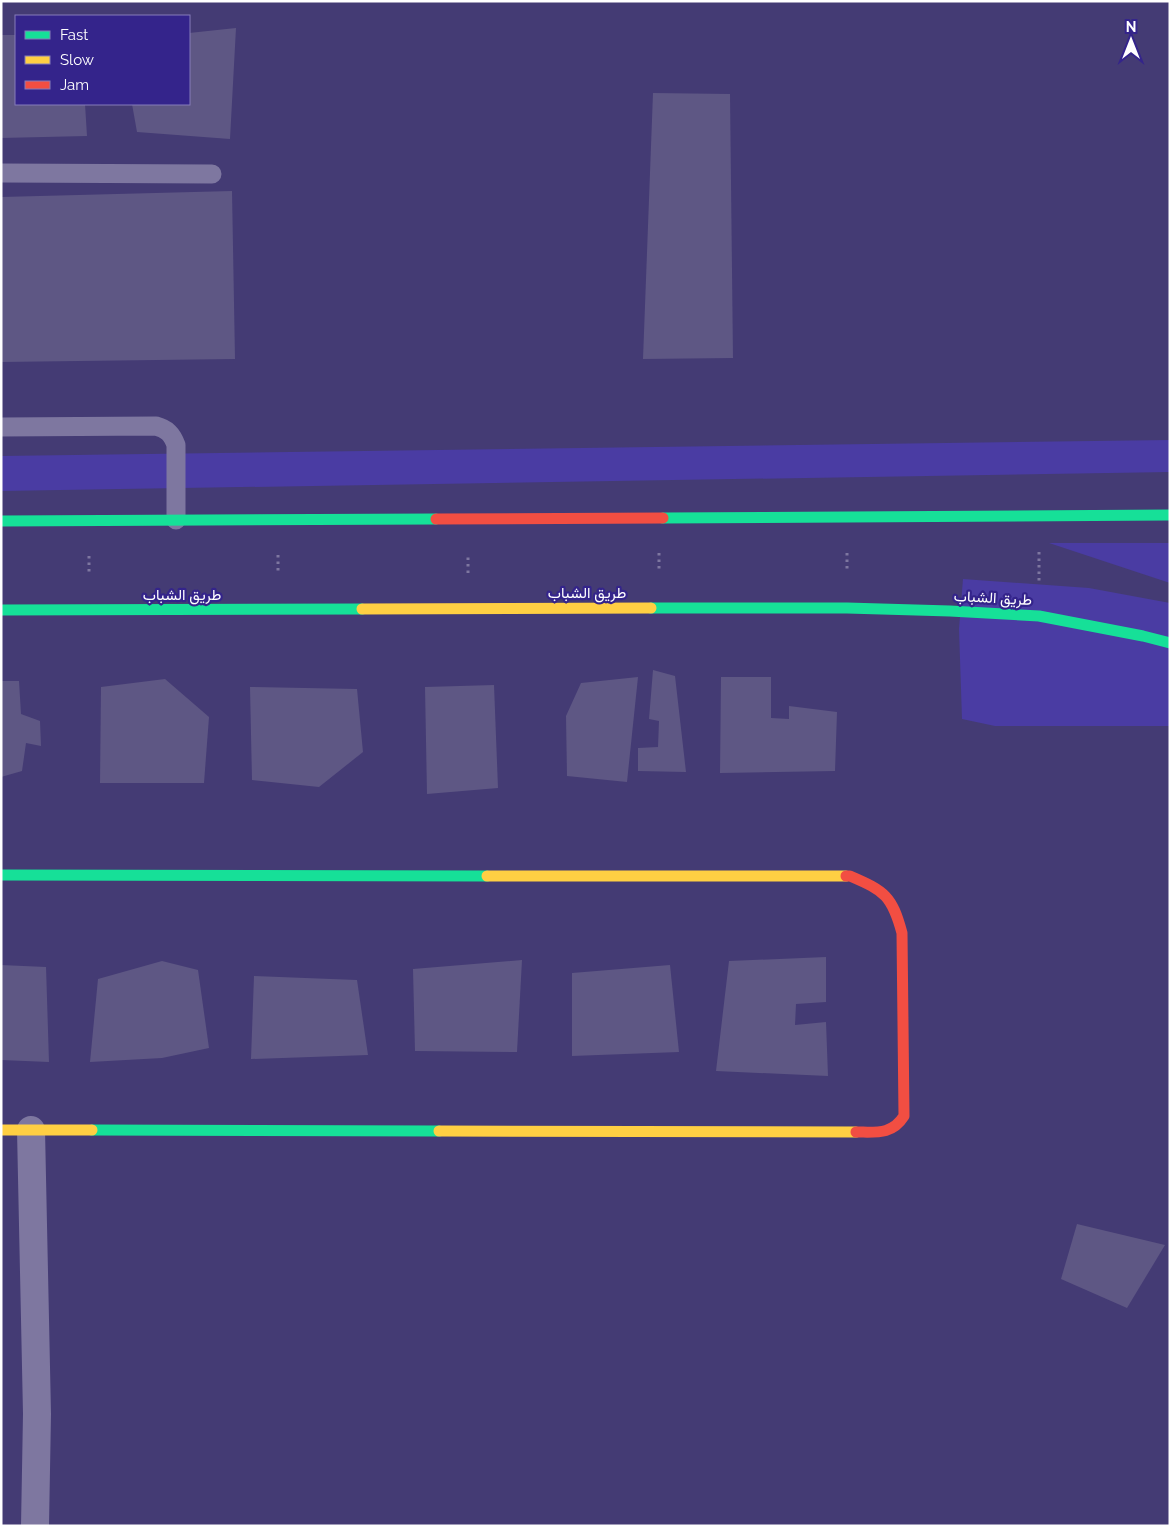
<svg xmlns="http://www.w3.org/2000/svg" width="1171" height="1527" viewBox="0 0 1171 1527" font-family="Raleway,Vazirmatn,sans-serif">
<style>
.green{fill:#4a3ca3}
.building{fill:#5e5784}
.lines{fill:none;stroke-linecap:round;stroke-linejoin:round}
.path{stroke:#7e77a0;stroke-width:3;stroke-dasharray:2.5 4;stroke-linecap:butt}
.lane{stroke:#7e77a0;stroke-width:19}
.street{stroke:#7e77a0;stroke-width:28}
.fast{stroke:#16e098;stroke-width:11}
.slow{stroke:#ffcf43;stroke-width:11}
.jam{stroke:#f24e42;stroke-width:11}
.labels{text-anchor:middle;stroke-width:4.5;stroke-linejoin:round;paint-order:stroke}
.street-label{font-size:15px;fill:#fff;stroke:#34248b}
</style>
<rect width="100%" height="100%" fill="#443b74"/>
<g class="green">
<polygon points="1170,440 1170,472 1,491 1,456"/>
<polygon points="1049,543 1170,543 1170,583"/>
<polygon points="963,579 1089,588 1170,603 1170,726 995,726 962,719 959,629"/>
</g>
<g class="building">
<polygon points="236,28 230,139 137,132 132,104 189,104 189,33"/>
<polygon points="1,35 16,35 16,104 85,104 87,136 1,138"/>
<polygon points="653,93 730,94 733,358 643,359"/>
<polygon points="232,191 235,359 1,362 1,197"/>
<polygon points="653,670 675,676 686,772 638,771 638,748 658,747 659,721 649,719"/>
<polygon points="638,677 627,782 567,776 566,716 581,683"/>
<polygon points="721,677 771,677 771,718 789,719 789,706 837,712 835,771 720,773"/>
<polygon points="165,679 209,717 204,783 100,783 101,687"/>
<polygon points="1,681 19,681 21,714 40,721 41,746 26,743 22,771 1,777"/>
<polygon points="494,685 498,788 427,794 425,687"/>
<polygon points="250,687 357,689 363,752 319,787 252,780"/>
<polygon points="826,957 826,1002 796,1004 795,1025 826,1022 828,1076 716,1071 729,961"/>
<polygon points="522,960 517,1052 415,1051 413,969"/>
<polygon points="162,961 198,970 209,1048 162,1058 90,1062 98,979"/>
<polygon points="1,965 46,967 49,1062 1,1060"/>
<polygon points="670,965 679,1052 572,1056 572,973"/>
<polygon points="254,976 357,980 368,1055 251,1059"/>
<polygon points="1077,1224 1165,1245 1127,1308 1061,1279"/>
</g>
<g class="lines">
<g class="path">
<polyline points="1039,552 1039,581"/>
<polyline points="659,553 659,572"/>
<polyline points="847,553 847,572"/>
<polyline points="278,555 278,574"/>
<polyline points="89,556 89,574"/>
<polyline points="468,573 468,554"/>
</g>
<g class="lane">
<polyline points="1,173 212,174"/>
<path d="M1 427 156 426C167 429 172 434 176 445V520"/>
</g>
<polyline class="street" points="31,1130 37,1414 35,1526"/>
<g class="fast">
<polyline points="663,518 1170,515"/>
<polyline points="1,521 436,519"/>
<polyline points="651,608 847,608 950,611 1039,616 1143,636 1170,643"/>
<polyline points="1,610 362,609"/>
<polyline points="1,875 487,876"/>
<polyline points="92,1130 439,1131"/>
</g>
<g class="slow">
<polyline points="362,609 651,608"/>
<polyline points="487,876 846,876"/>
<polyline points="1,1130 92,1130"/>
<polyline points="439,1131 856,1132"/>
</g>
<g class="jam">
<polyline points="436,519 663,518"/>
<path d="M846 876H850C885 891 892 896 902 933L904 1116C892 1135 876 1132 856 1132"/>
</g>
</g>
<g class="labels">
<g class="street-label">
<text x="587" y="598">طريق الشباب</text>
<text x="182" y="600">طريق الشباب</text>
<text transform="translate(993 598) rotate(3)" y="5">طريق الشباب</text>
</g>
</g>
<rect width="1171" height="1527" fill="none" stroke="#ffffff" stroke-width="5"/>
<rect x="15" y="15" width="175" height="90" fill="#34248b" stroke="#857cb9"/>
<rect x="25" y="31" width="25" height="8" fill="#16e098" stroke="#857cb9"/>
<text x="60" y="40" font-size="15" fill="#ffffff">Fast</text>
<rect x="25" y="56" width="25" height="8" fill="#ffcf43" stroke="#857cb9"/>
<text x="60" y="65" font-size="15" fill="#ffffff">Slow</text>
<rect x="25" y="81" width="25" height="8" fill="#f24e42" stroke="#857cb9"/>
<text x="60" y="90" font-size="15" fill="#ffffff">Jam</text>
<g transform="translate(1131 40)" stroke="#34248b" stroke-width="4" paint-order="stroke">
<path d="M0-4L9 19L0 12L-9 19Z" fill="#ffffff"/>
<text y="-8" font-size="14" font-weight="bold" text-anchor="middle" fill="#ffffff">N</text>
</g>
</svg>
